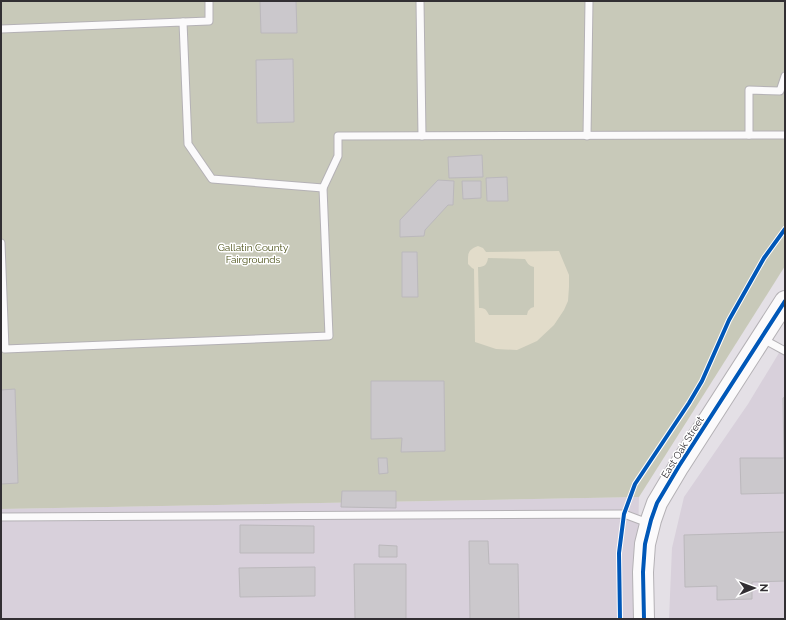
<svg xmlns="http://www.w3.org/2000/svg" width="786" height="620" viewBox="0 0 786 620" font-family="Raleway,sans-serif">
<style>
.built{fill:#d8d0db}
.green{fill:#c8c9b9}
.sand{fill:#e2dcca;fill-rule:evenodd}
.building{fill:#cbc8cc;stroke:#bbb8bc}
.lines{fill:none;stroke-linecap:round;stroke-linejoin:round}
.lane-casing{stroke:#b4b1b5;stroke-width:9}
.secondary-casing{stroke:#b4b1b5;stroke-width:22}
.lane{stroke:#fbfafb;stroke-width:7}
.secondary{stroke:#fbfafb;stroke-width:20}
.cycleway-casing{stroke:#fff;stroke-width:6}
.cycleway{stroke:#0057b8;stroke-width:4}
.labels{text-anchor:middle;stroke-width:3;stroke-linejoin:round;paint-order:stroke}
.park-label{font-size:10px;fill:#4a5017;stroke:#fff}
.street-label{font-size:10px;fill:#322f33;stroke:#fff}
</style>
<rect width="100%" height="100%" fill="#e4e0e6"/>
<g class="built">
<polygon points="785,343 785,619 669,619 672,548 684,497 748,404"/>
<polygon points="639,497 636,619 1,619 1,509"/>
</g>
<polygon class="green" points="1,1 785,1 785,266 639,497 1,509"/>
<path class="sand" d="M478 246 483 248 486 252 559 251 569 275V287L568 301 564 310 554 325 537 341 517 350 496 349 475 342 474 269 472 268 468 264C468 254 467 250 478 246ZM488 258 525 259C528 264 529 266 534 267V307L531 308 528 311 527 315H489C486 309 485 308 479 308L478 267C484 267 487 265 488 258Z"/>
<g class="building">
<polygon points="260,1 296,1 297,33 261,33"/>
<polygon points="293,59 294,122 257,123 256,60"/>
<polygon points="482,155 483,177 449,178 448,157"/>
<polygon points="507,177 508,201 487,201 486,178"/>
<polygon points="438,180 454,181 453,205 448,205 425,230 424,236 400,237 400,220"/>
<polygon points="462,181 481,181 481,198 463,199"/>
<polygon points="402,252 417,252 418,297 402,297"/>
<polygon points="371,381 444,381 445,451 401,452 402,438 371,439"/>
<polygon points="15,389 18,483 1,484 1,390"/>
<polygon points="785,397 785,493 741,494 740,458 784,458 783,398"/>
<polygon points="378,458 387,458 388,473 379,474"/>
<polygon points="342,491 396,491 396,508 341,507"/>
<polygon points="240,525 314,526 314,553 240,553"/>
<polygon points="785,532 785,581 752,582 752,599 717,600 717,586 685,587 684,535"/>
<polygon points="469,541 488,541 489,564 518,564 519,619 470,619"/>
<polygon points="379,545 397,546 397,557 379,557"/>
<polygon points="354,564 406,564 406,619 355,619"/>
<polygon points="315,567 315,596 240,597 239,568"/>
</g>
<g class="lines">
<defs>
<g id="lane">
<polyline points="420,1 422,136"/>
<polyline points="183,22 209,21 209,1"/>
<polyline points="1,29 183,22 188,144 212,179 323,188 338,156 338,136 785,135"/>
<polyline points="749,135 749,90 780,91 785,76"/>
<polyline points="587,136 589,1"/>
<polyline points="1,243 5,349 329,336 323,188"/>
<polyline points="763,339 785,351"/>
<polyline points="1,517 624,514 648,523"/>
</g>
<polyline id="secondary" points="644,619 643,572 645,544 651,520 657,503 679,466 785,301"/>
</defs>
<use href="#lane" class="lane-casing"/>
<use href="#secondary" class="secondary-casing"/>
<use href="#lane" class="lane"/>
<use href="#secondary" class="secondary"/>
<defs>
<g id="cycleway">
<polyline points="620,619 619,553 624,514 635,484 689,403 702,381 729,320 764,258 785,229"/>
<polyline points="644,619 643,572 645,544 651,520 657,503 679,466 785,301"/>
</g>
</defs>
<use href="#cycleway" class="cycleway-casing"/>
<use href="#cycleway" class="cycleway"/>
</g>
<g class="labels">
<g class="park-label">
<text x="253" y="251">Gallatin County<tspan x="253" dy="12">Fairgrounds</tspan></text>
</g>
<g class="street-label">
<text transform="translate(682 447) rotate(-58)" y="4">East Oak Street</text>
</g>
</g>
<rect width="786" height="620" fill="none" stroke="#322f33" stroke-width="4"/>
<g transform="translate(754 588) rotate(89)" stroke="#ffffff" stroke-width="3" paint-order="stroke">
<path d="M0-3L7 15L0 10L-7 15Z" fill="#322f33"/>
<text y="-6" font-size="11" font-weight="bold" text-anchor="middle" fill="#322f33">N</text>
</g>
</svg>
